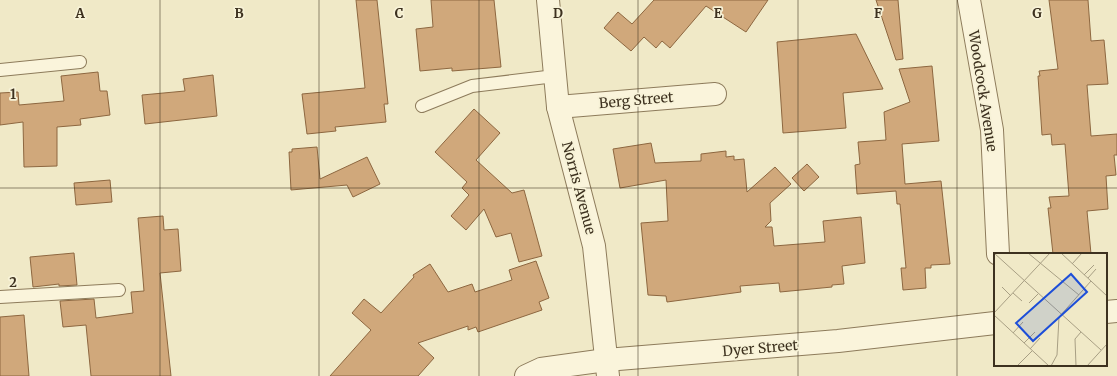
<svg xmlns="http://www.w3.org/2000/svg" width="1117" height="376" viewBox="0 0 1117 376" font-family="Merriweather,serif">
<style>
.building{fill:#d0a87b;stroke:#8d6740}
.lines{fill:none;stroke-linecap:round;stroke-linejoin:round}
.service-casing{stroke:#8d7b5b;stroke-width:14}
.minor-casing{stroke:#8d7b5b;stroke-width:24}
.service{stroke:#faf4db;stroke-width:12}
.minor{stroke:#faf4db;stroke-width:22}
.grid{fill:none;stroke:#3d311f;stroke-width:1;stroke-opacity:0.55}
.labels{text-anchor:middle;stroke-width:3.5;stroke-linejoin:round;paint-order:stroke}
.street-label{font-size:14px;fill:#3d311f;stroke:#f7f2d7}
.inset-road{fill:none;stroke:#a89f84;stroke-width:1}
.view{fill:#1d4ed8;fill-opacity:0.15;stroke:#1d4ed8;stroke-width:2}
.inset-edge{fill:none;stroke:#3d311f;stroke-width:2}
.grid-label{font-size:13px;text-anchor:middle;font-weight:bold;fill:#3d311f;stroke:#f7f2d7;stroke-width:3.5;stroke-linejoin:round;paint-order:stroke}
</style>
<rect width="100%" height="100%" fill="#f0e9c7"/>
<g class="building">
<polygon points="356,0 377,0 388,104 384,104 386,122 335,127 336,131 307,134 302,94 365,88"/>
<polygon points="431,0 494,0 501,67 452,71 452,68 420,71 416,29 433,27"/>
<polygon points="654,0 768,0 746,32 706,6 670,48 662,41 656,48 644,37 631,51 604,28 618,12 632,24"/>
<polygon points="876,0 898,0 903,59 896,60"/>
<polygon points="1049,0 1088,0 1091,41 1104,40 1108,84 1087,85 1091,136 1117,134 1117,155 1114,155 1116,175 1106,176 1108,209 1087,211 1091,254 1053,254 1048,208 1051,208 1049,197 1069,196 1065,144 1052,145 1051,134 1042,135 1038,76 1040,76 1039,71 1058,69"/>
<polygon points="856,34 883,89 843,93 846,128 783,133 777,42"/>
<polygon points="932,66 939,141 902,144 905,184 941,181 950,264 931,265 931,268 925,268 926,288 903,290 901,268 906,268 900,204 897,204 896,191 857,194 855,165 860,164 858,142 886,140 884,112 910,102 899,69"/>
<polygon points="98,72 100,91 107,91 110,115 80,119 81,125 57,127 57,166 24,167 23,122 0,125 0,93 18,92 19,105 64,101 61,76"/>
<polygon points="213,75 217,116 145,124 142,95 185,91 183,79"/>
<polygon points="474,109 500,133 476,160 512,193 524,190 542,256 519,262 511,233 496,237 484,209 466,230 451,216 469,195 462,188 467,182 435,152"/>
<polygon points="651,143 655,163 701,161 701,154 726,151 726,157 734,156 734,160 744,159 747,192 775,167 791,184 770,203 771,221 765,227 772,227 774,246 825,242 823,221 861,217 865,263 842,266 844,284 832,285 832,287 780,292 779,283 740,286 741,292 667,302 666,296 648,295 641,223 668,221 666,180 620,188 613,149"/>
<polygon points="317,147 320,179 367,157 380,184 353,197 347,185 291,190 289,152 292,152 292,149"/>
<polygon points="807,164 819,177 804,191 792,178"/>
<polygon points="110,180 112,202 76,205 74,183"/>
<polygon points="163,216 164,230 178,229 181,271 160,273 171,376 91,376 86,325 63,327 60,301 94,299 96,318 133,313 131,292 144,291 138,218"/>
<polygon points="74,253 77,285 59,286 59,284 33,287 30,257"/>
<polygon points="536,261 549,298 539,302 542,310 478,332 476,327 468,330 468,326 418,343 434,358 418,376 330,376 371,330 352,313 364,299 381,313 414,277 413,275 430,264 448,292 472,284 475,292 512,280 509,270"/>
<polygon points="24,315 29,376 0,376 0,317"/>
</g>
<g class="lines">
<defs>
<g id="service">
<polyline points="0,70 80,62"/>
<polyline points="422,106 472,86 555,76"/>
<polyline points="0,297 119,290"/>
</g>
<g id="minor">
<polyline points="548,0 558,107 594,246 608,376"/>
<polyline points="969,0 992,130 998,254"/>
<polyline points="558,107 715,94"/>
<polyline points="1106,312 1117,311"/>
<polyline points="526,376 541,369 606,360 838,341 995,323"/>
</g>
</defs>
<use href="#service" class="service-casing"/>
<use href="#minor" class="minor-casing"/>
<use href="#service" class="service"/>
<use href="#minor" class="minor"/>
</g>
<path class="grid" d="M160 0V376M319 0V376M479 0V376M638 0V376M798 0V376M957 0V376M0 188H1117"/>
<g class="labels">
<g class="street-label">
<text transform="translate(983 91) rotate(81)" y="5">Woodcock Avenue</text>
<text transform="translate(636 100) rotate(-5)" y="5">Berg Street</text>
<text transform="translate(579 188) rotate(75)" y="5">Norris Avenue</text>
<text transform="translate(760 348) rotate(-5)" y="5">Dyer Street</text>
</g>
</g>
<g transform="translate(994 253)">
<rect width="113" height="113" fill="#f0e9c7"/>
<path class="inset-road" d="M0 0 107 97M34 0 85 42M67 0 113 43M78 11 88 0M90 22 100 12M94 25 102 16M8 34 17 43M19 40 28 48M35 50 44 41M0 60 56 0M0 62 55 113M19 80 29 69M30 90 41 79M36 96 46 85M23 113 38 98M57 113 63 102 65 64 97 28M82 113 81 86 87 79M93 113 113 91"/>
<path class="view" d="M77 21 93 39 39 88 22 70Z"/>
<rect width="113" height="113" class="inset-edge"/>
</g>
<g class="grid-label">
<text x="80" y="18">A</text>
<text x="239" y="18">B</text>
<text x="399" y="18">C</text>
<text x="558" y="18">D</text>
<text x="718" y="18">E</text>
<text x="878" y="18">F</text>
<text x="1037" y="18">G</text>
<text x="13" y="99">1</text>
<text x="13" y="287">2</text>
</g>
</svg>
